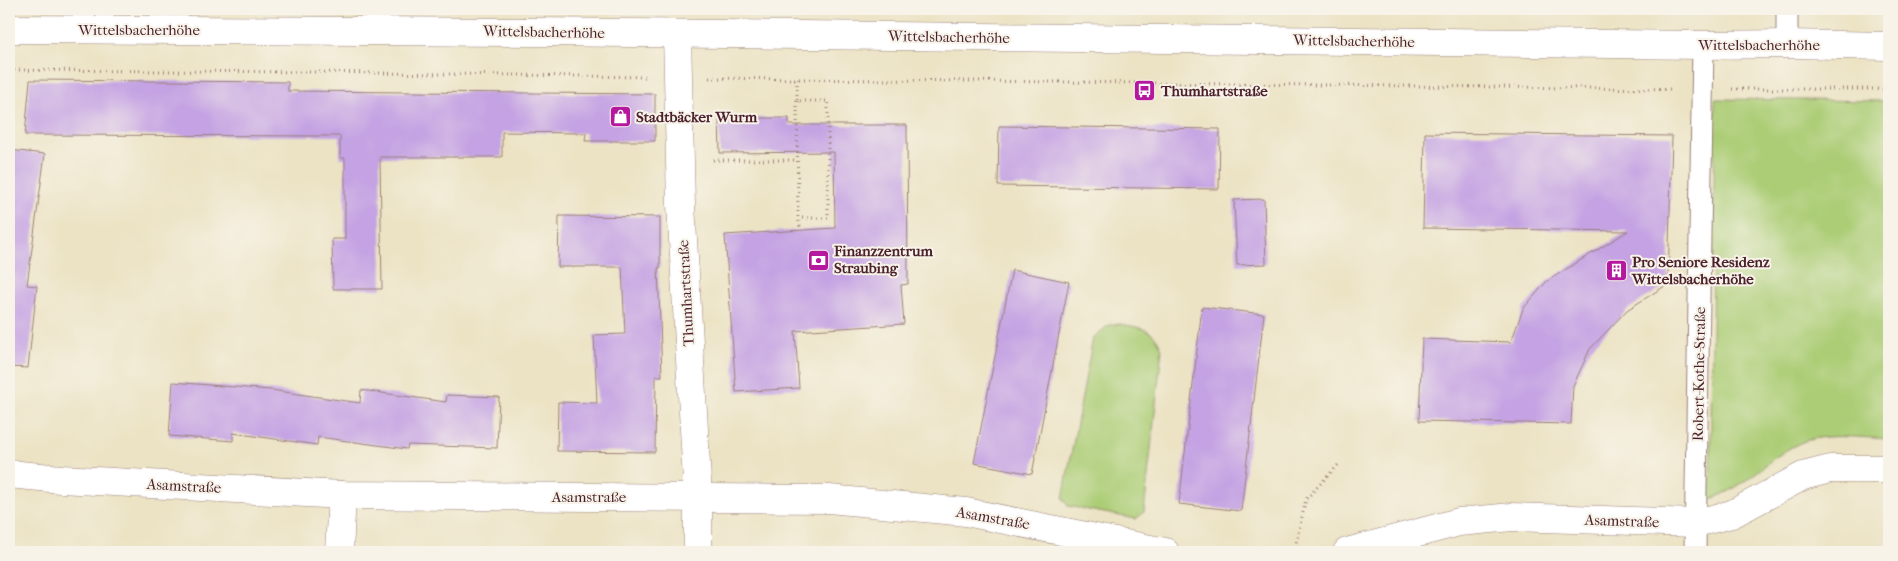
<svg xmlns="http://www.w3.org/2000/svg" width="1898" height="561" viewBox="0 0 1898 561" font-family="'IM FELL French Canon',serif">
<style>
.green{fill:#accd76;stroke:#7b7650}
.building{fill:#c4a2e3}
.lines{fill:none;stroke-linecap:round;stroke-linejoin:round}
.service-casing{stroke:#9b8178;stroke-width:23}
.minor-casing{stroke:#9b8178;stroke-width:29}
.tertiary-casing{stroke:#9b8178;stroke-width:29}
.path{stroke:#9b8178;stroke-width:3;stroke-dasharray:1 4;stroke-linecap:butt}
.service{stroke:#fff;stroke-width:21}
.minor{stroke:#fff;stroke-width:28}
.tertiary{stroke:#fff;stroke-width:28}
.labels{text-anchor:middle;stroke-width:4;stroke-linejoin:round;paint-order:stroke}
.street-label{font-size:15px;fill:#4a1f2b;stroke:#f7f3e8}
.poi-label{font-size:15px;font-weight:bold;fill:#4a1f2b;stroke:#f7f3e8;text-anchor:start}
</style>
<rect width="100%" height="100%" fill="#f7f3e8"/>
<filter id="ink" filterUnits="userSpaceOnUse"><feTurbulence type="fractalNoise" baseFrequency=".02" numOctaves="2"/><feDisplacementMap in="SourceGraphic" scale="10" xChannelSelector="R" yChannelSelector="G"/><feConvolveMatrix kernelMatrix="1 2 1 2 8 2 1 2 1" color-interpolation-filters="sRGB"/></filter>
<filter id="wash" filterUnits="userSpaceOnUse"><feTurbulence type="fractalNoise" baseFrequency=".0096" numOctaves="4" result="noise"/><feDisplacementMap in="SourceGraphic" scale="20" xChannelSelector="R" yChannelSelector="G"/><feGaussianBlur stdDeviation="1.12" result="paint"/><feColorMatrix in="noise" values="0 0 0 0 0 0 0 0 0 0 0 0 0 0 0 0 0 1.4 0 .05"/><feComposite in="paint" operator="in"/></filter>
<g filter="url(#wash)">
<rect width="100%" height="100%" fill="#ece3c4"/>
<g class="green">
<path d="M1715 99 1889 101V439C1864 438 1828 433 1805 441 1769 454 1747 489 1710 499Z"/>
<path d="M1120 324C1141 328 1153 327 1162 349L1144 512 1136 519 1068 506 1063 498 1093 338 1109 325Z"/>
</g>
<g id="blocks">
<g class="building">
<polygon points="30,80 288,82 288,91 655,94 655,141 585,141 586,133 502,132 502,157 380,157 382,289 333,289 332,239 345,239 345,158 340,158 340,136 25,135"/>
<polygon points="719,118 789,118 789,125 907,125 908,284 901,285 904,324 795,331 799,388 736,392 725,235 835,228 834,152 720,153"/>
<polygon points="999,126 1220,129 1219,189 998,186"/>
<polygon points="1425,133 1672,136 1668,284 1627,310 1590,349 1573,386 1571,424 1419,421 1422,339 1511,342 1523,309 1547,281 1628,231 1423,228"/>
<polygon points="9,150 45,154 27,285 37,286 28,368 9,367"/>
<polygon points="1264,199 1266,264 1237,265 1234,200"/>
<polygon points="559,216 660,217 660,268 658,268 662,376 656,376 655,452 557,451 558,402 597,403 594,335 625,334 622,267 558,267"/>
<polygon points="1012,270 1069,282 1032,474 974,463"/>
<polygon points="1202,307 1264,314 1241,511 1179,504"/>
<polygon points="173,382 271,390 360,403 361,390 446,402 447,395 499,397 497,448 408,445 407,449 318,437 317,445 233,433 233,441 169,436"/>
</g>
</g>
</g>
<g filter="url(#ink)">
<use href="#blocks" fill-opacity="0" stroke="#9b8178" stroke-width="1"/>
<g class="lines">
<defs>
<g id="service">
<polyline points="1787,44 1787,9"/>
<polyline points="1695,552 1703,45"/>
</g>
<g id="minor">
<polyline points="677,34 681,205 698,498 698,552"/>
<polyline points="9,474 61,479 342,495 829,499 966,512 1165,552"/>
<polyline points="339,552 342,495"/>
<polyline points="1347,552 1459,522 1512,517 1696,523 1732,514 1803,476 1830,469 1889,469"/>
</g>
<polyline id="tertiary" points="9,29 535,32 1703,45 1787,44 1889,46"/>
</defs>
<use href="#service" class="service-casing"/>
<use href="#minor" class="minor-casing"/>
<use href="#tertiary" class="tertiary-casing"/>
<g class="path">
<polyline points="9,70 313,72 646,77"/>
<polyline points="709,78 1673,89"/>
<polyline points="797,79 797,101 828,101 828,218 798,218"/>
<polyline points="1732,89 1889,89"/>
<polyline points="797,101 798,218 801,230"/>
<polyline points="713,160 797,160"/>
<polyline points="1294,552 1306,499 1340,463"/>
</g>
<use href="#service" class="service"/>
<use href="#minor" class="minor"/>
<use href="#tertiary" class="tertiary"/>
</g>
</g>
<defs>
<symbol id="bus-square" viewBox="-11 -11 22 22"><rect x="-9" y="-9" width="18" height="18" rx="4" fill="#b5179e" stroke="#f7f3e8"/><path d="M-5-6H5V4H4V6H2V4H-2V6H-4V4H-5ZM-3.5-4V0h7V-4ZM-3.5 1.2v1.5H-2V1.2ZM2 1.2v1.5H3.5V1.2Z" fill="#fff"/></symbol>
<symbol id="shop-square" viewBox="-11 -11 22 22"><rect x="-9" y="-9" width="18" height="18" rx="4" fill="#b5179e" stroke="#f7f3e8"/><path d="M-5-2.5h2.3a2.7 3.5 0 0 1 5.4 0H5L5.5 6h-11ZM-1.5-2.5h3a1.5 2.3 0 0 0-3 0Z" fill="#fff"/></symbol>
<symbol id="bank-square" viewBox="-11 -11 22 22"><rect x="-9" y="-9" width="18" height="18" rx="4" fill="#b5179e" stroke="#f7f3e8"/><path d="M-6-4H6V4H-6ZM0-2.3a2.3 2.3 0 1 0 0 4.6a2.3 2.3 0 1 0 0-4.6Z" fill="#fff"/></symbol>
<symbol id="building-square" viewBox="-11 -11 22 22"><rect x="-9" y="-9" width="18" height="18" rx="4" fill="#b5179e" stroke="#f7f3e8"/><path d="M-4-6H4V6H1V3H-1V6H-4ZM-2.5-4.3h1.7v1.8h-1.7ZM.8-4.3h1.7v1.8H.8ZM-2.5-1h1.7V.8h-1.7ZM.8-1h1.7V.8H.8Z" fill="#fff"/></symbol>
</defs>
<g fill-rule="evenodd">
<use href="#bus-square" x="1132" y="78" width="25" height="25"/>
<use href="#shop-square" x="608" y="104" width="25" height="25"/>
<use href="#bank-square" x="806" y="248" width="25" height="25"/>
<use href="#building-square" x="1604" y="258" width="25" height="25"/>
</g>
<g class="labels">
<g class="street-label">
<text x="139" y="35">Wittelsbacherhöhe</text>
<text transform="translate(544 32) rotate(1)" y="5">Wittelsbacherhöhe</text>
<text transform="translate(949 37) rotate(1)" y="5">Wittelsbacherhöhe</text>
<text transform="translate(1354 41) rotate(1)" y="5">Wittelsbacherhöhe</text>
<text x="1759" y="50">Wittelsbacherhöhe</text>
<text transform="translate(686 293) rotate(-93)" y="5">Thumhartstraße</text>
<text transform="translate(1699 374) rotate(-89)" y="5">Robert-Kothe-Straße</text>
<text transform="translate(184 486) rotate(3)" y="5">Asamstraße</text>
<text x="589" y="502">Asamstraße</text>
<text transform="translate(993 518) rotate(10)" y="5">Asamstraße</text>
<text transform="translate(1622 521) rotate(2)" y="5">Asamstraße</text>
</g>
<g class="poi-label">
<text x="1161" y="96">Thumhartstraße</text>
<text x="636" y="122">Stadtbäcker Wurm</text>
<text x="834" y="256">Finanzzentrum<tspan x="834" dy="17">Straubing</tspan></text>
<text x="1632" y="267">Pro Seniore Residenz<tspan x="1632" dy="17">Wittelsbacherhöhe</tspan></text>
</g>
</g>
<rect width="1898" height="561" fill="none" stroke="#f7f3e8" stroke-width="30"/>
</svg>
